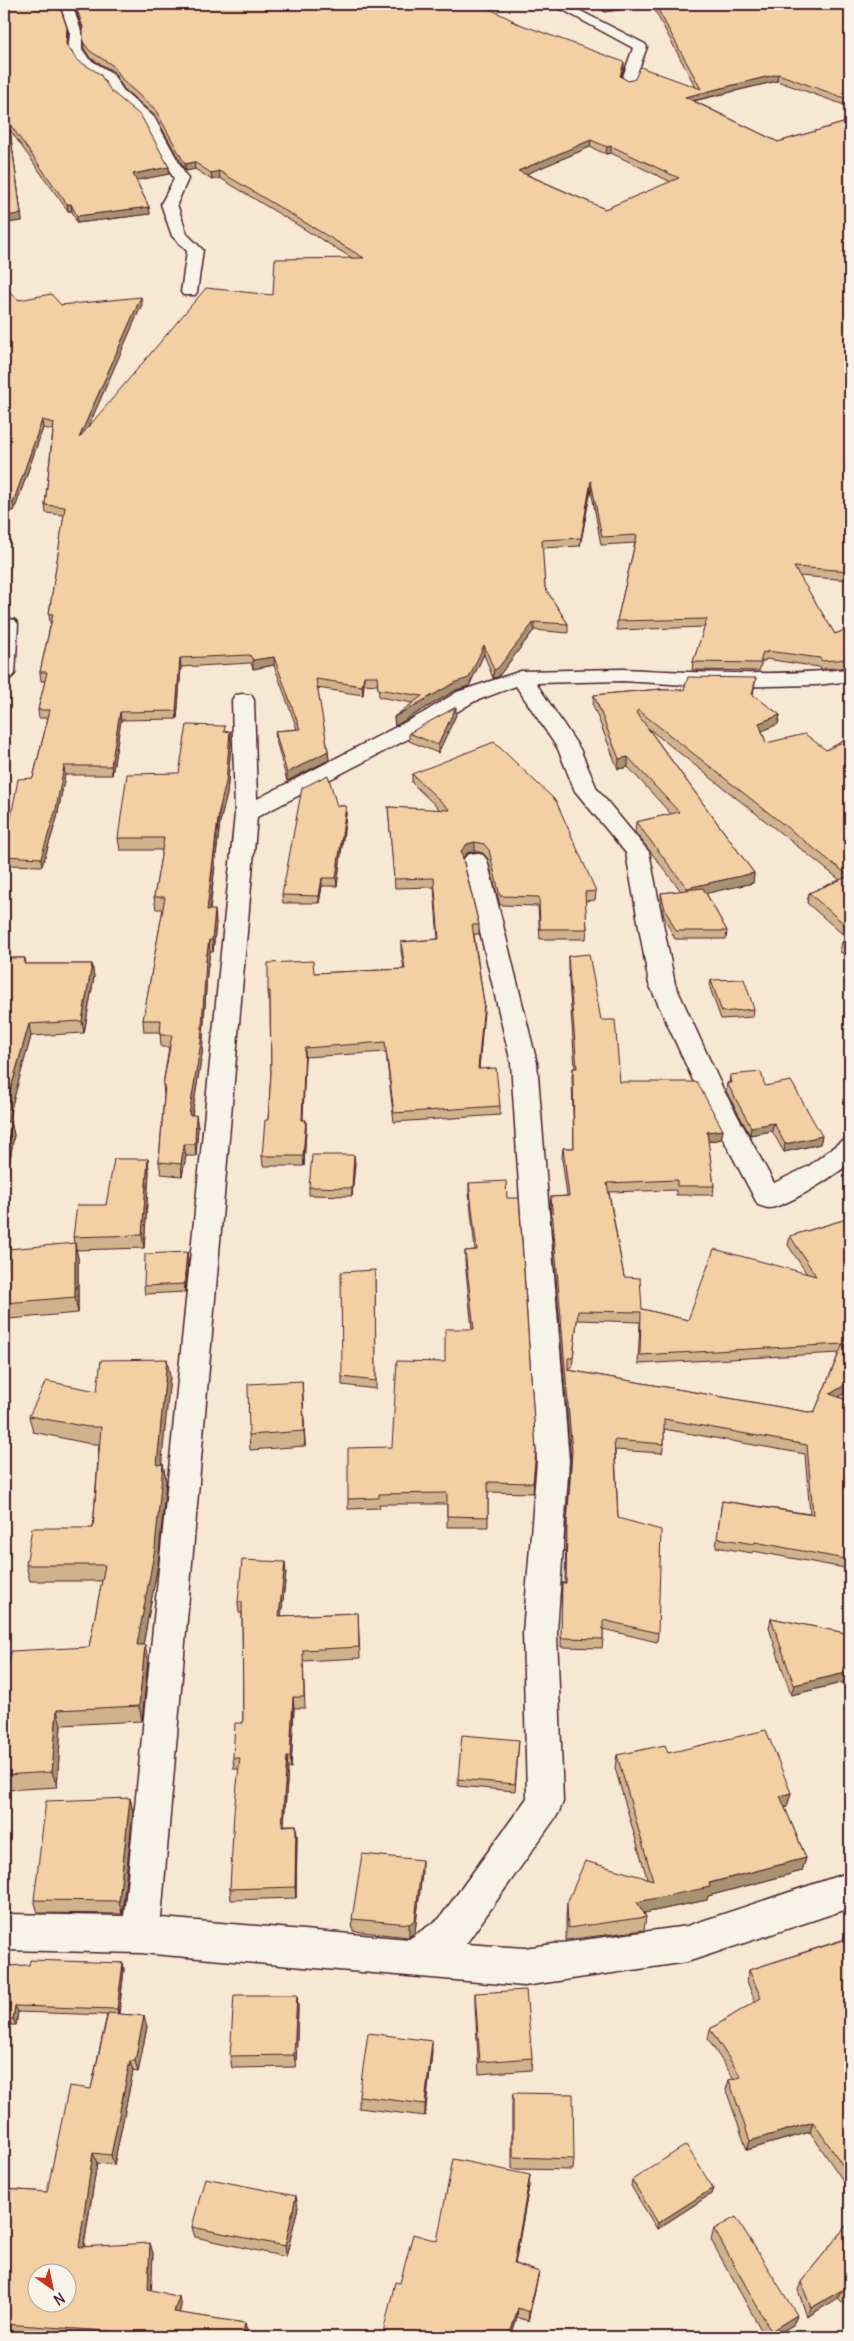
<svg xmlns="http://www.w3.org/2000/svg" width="854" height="2341" viewBox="0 0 854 2341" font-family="Delius,sans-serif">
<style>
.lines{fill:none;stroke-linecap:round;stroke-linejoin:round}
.minor-casing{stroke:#4a1f2b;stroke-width:3}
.minor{fill:#f7f3e8;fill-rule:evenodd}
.wall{fill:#d0b38c;stroke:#4a1f2b;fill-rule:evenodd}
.shaded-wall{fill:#a99272;stroke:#4a1f2b}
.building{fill:#f2d0a3;stroke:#4a1f2b;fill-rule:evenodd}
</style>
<rect width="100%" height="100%" fill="#f6e8d3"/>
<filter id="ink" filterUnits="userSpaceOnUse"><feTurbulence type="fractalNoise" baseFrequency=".02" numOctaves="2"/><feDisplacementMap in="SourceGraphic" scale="10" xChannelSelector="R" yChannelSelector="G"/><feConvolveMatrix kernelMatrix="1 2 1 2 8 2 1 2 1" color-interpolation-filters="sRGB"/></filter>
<g filter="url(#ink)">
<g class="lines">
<defs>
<g id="minor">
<polygon points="60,4 72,4 82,34 82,49 89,59 112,73 123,90 154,117 188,179 177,204 187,234 203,250 197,292 195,295 183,295 181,292 187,251 172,236 161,204 174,179 143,122 113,96 102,79 79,65 68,49 70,34"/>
<polygon points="552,4 567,4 645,44 647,47 633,85 628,86 621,82 633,48"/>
<polygon points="4,618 15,620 18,624 15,674 11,678 4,680"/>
<path d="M623 669C700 673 773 676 850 669V681L817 685 719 687 623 681 536 683 580 749 597 789 649 852 675 984 723 1089 774 1183 809 1166 840 1142 850 1139V1163C834 1176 790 1205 770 1208 766 1208 762 1206 758 1205L697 1089 649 984 626 853 575 791 558 749 516 686 473 702 439 723 257 817 161 1918 409 1939 439 1919 527 1798 523 1632 537 1461 511 1063 463 860 467 855 475 853 483 855 487 860 537 1063 569 1461 557 1632 563 1802 558 1814 466 1944 524 1948 687 1926 850 1872V1908L687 1962 524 1986 141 1953 4 1950V1914L124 1916 235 814 232 700 235 695 243 694 251 695 254 700 257 799 423 713 457 692 521 671Z"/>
</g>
</defs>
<use href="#minor" class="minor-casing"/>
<use href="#minor" class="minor"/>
</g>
<g class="wall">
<polygon points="4,4 67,28 68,34 67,45 77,60 111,91 169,167 169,174 136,180 149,207 150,214 77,223 72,211 68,211 10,130 22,221 4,223"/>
<path d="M74 4H480L514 22 624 68 621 77 628 81 696 88 652 5 604 12 595 4H850V107L777 81 694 101 778 142 850 121V580L799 576 835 634 850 628V668V667L821 669 819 667 766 659 765 661H762L759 671 692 670 693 662 705 627 617 630V621L635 543 601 545 591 489 580 546 542 548 545 588 568 624V633L534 630 498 677 493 678 484 654 469 686 456 690 395 726 394 717 413 703 379 697 378 685 364 684 363 695 317 688 328 751 329 760 287 781 276 740 275 731 297 729 274 665 253 669 251 663 181 667 177 719 121 720 112 775H65L57 818 42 866 4 865V840L33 778 48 718H39L38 710 45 681H41L40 672 51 622 50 623 49 614 64 515 46 513 45 505 53 430 43 428 14 511 6 510 4 520V287L19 300 61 305 142 304 88 427 273 295 352 258 220 178 212 180 195 169 186 171 155 116 124 89 113 71 90 58 84 48 83 31ZM590 147 606 154 611 153 671 182 605 209 526 174Z"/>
<polygon points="756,678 753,695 780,715 778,724 762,731 766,743 826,750 850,738 850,957 840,952 842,942 847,938 807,903 809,893 840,880 648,728 754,873 753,883 706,893 727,931 726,939 675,939 664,917 661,901 661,893 681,891 635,832 636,822 671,814 628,767 618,769 593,705 594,695 661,689 661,690 684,690"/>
<polygon points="456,715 438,753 409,741 409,733"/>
<polygon points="225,732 231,743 227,794 220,822 210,910 216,922 213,952 210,952 207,972 202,1054 192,1115 198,1127 196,1156 186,1156 182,1176 161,1174 159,1162 164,1095 163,1085 169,1047 161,1047 160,1032 144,1032 143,1020 163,909 156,909 154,897 162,850 120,850 118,838 179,773"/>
<polygon points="412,774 596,891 595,900 585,901 587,929 586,939 540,939 538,906 500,905 488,859 483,853 475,851 467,853 463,858 479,925 479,934 474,934 484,1003 479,1069 500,1106 500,1115 394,1122 386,1052 305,1057 303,1120 306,1120 306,1129 304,1166 263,1166 262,1156 268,1120 271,1073 270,1000 269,1001 268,991 314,973 404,969 401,951 401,942 438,939 434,887 395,888 388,807 440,810 412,783"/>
<polygon points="337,806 346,806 346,814 337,886 322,886 319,903 283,903 282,895"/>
<path d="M568 956 601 1020 620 1082 723 1130 721 1139 708 1142 714 1186 713 1195H676V1190L609 1192 624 1277 642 1309 688 1320 807 1274 788 1245 790 1236 850 1218V1390L839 1397 850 1401V1569L753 1551 752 1553 716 1547 722 1501 810 1514 805 1454 664 1429V1444L662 1453 615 1450 618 1518 658 1633 657 1642 603 1629V1639L602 1648 561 1647 562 1592V1583H565L566 1533 571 1461 550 1206 551 1197 567 1196 562 1158 563 1148H574L572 1077 573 1068H575L568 966ZM577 1320 640 1322 638 1364 839 1353 814 1413 568 1370V1368H572Z"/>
<polygon points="4,958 25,958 26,964 92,964 94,977 84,1033 31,1036 7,1122 11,1122 14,1135 4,1196"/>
<polygon points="711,980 754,1009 753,1017 721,1019 710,988"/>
<polygon points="730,1075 765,1086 822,1136 820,1144 784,1152 772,1131 750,1135 726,1091 727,1083 729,1083"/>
<polygon points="148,1159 149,1172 144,1248 76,1250 78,1258 78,1313 9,1319 5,1303 74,1243 73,1237 106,1205"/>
<polygon points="355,1163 352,1196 309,1195 309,1187"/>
<polygon points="469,1183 507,1198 536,1451 533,1493 488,1492 488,1527 447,1527 447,1504 379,1504 380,1508 348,1509 348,1499 392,1447 445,1362 472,1329 465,1261 465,1251 475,1250 469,1193"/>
<polygon points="187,1252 188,1260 185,1292 145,1294 144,1286"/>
<polygon points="375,1270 376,1389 342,1385 342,1377"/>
<polygon points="170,1376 161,1464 163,1464 166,1481 158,1564 143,1645 148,1660 142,1721 61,1725 57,1787 4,1790 4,1692 89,1647 102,1581 30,1581 26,1565 93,1528 99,1444 91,1444 33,1432 29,1416 97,1391"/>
<polygon points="302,1381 305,1446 250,1450 249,1435"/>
<polygon points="286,1573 281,1616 358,1613 360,1658 303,1661 305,1708 294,1708 291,1768 288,1768 284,1825 296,1825 297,1836 296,1898 231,1900 230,1889 239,1769 234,1769 233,1758 243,1723 242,1613 239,1613 238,1602"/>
<polygon points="771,1618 850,1634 850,1681 791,1695 769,1628"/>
<polygon points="519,1740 515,1791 458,1786 458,1779"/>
<polygon points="668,1753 791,1793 787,1807 785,1808 806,1858 802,1871 708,1896 707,1900 644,1913 646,1917 644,1930 566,1940 566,1916 567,1903 647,1878 615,1768 617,1755"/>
<polygon points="130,1798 133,1812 122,1914 38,1913 34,1900"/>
<polygon points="422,1873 415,1932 409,1937 353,1931 352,1919"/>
<polygon points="848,1931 850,1931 850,2191 810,2132 747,2150 726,2090 729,2080 734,2079 708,2039 710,2029 755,2002 747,1981 749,1970 845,1939"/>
<polygon points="123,1963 124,1970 119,2014 144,2016 147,2027 138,2072 133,2071 114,2165 97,2163 84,2246 153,2253 151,2290 181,2306 179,2313 245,2323 247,2332 246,2337 69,2337 4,2333 4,2189 47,2192 91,2089 107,2015 18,2012 16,2025 4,2025 4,1966"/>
<polygon points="475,1993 532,2058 531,2070 479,2074 475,2005"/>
<polygon points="297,1995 298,2007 296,2067 232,2068 230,2056"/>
<polygon points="432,2053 425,2116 359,2108 359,2096"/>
<polygon points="513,2093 574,2159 573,2170 512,2169 512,2105"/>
<polygon points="632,2180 713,2188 711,2194 657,2229 631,2186"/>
<polygon points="529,2186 515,2264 539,2272 537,2281 528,2321 517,2317 511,2337 382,2337 400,2283 437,2241"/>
<polygon points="298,2207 286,2257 195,2237 192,2227"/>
<polygon points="850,2221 850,2310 838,2298 807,2317 798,2290 801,2282"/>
<polygon points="714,2229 793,2325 772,2337 765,2337 711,2240"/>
</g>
<g class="shaded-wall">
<polygon points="620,4 652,4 652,5 604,12 605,6"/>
<polygon points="67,28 68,34 66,50 66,44"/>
<polygon points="624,62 624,68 619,83 620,76"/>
<polygon points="778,74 777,81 684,103 685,97"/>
<polygon points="9,123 22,221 4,223 4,216"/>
<polygon points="591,140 590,147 517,178 518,171"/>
<polygon points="611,146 611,153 606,154 607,147"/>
<polygon points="194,162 195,169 186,171 185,164"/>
<polygon points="169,167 169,174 133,181 133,174"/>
<polygon points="219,171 220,178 212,180 211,173"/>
<polygon points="67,204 71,204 72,211 68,211"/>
<polygon points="149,207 150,214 77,223 77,216"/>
<polygon points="141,297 142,304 80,446 79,438"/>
<polygon points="42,420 43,428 14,511 13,503"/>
<polygon points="591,481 591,489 580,546 581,538"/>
<polygon points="4,502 6,510 4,520"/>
<polygon points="534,622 534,630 498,677 493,678 494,670"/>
<polygon points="484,645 484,654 469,686 456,690 395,726 394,717 456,682"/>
<polygon points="274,657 274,665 253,669 253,660"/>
<polygon points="180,658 181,667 177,719 176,711"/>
<polygon points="364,676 364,684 363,695 362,686"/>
<polygon points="456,707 456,715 438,753 438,745"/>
<polygon points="120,712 121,720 112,775 111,766"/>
<polygon points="780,715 778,724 758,733 759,723"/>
<polygon points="230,731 231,743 227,794 220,822 208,922 207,910"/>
<polygon points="328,751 329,760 287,781 287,773"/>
<polygon points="628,757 628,767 618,769 619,759"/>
<polygon points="64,766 65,775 57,818 42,866 41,858"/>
<polygon points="346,806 346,814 337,886 336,878"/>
<polygon points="475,842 475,851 467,853 461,860 461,851 467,844"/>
<polygon points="754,873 753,883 686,898 687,888"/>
<polygon points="322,878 322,886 319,903 319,896"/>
<polygon points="215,910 216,922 213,952 212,940"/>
<polygon points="209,940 210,952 207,972 202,1054 190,1127 189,1115 206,960"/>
<polygon points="92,964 94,977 84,1033 82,1021"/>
<polygon points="484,1003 484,1012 478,1078 478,1069"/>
<polygon points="29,1024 31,1036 4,1135 4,1113"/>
<polygon points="305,1048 305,1057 302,1129 302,1120"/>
<polygon points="196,1115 198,1127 196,1156 195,1144"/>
<polygon points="306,1120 306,1129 304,1166 303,1156"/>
<polygon points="11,1122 14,1135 4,1196 4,1166"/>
<polygon points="774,1123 772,1131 750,1135 751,1127"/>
<polygon points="723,1130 721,1139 706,1142 707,1132"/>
<polygon points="822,1136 820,1144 784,1152 785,1144"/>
<polygon points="184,1144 186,1156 182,1176 181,1164"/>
<polygon points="354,1155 355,1163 352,1196 352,1188"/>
<polygon points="148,1159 149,1172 144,1248 142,1235"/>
<polygon points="75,1243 78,1258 78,1313 75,1297"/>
<polygon points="187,1252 188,1260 185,1292 184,1284"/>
<polygon points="167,1359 170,1376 160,1481 157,1465"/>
<polygon points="302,1381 303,1396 305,1446 304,1431"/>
<polygon points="850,1382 850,1390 828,1404 830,1394"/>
<polygon points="163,1464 166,1481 158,1564 140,1661 137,1645"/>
<polygon points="285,1562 286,1573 280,1627 279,1616"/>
<polygon points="145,1645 148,1660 142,1721 139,1706"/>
<polygon points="850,1672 850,1681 791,1695 794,1685"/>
<polygon points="293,1697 294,1708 291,1768 290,1757"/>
<polygon points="57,1710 61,1725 57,1787 52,1772"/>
<polygon points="287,1757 288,1768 283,1836 282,1826"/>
<polygon points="791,1793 787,1807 776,1810 780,1796"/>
<polygon points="130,1798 133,1812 122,1914 119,1901"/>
<polygon points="296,1825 297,1836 296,1898 295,1887"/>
<polygon points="806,1858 802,1871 708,1896 707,1900 635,1915 637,1902"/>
<polygon points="422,1860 422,1873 415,1932 409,1937 409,1924"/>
<polygon points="123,1963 124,1970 118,2015 117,2009"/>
<polygon points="297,1995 298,2007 296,2067 294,2055"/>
<polygon points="15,2006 18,2012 16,2025 13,2019"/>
<polygon points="144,2016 147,2027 138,2072 135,2061"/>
<polygon points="432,2041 432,2053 425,2116 425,2104"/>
<polygon points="130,2061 133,2071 114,2165 111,2155"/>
<polygon points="813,2122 810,2132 747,2150 750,2141"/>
<polygon points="93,2153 97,2163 82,2256 79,2247"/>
<polygon points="530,2175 529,2186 513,2274 514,2264"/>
<polygon points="713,2188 711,2194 657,2229 658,2223"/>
<polygon points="296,2196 298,2207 286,2257 285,2246"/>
<polygon points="150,2243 153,2253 151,2298 148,2289"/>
<polygon points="539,2272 537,2281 528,2321 529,2312"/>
<polygon points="842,2290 838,2298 807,2317 811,2308"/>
<polygon points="179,2297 181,2306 177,2321 174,2312"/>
<polygon points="518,2308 517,2317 511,2337 509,2337"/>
<polygon points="797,2315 793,2325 772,2337 768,2337 771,2331"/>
<polygon points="245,2323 247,2332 246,2337 242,2337"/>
</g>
<g class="building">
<polygon points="4,4 59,4 67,28 66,44 77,60 100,74 111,91 141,116 169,167 133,174 149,207 77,216 71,204 67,204 9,123 21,214 4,216"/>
<path d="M75 4H480L514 21H511L624 62 620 76 628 81 635 79 640 67 701 89 655 4H850V100L778 74 685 97 778 142 850 121V571L794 567 835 634 850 628V659L822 661 820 658 767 651V653L763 652 760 663 693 662 707 619 617 621 637 535 602 537 591 481 581 538 542 540 545 588 568 624 534 622 498 668 494 670 484 645 469 678 456 682 394 717 422 696 378 689 377 676H364L362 686 316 679 328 751 287 773 275 731 300 729 274 657 253 660 250 655 180 658 176 711 120 712 111 766H64L56 809 41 858 4 856V840L10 823 18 779 33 778 50 710H38L47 672H40L53 614H49L65 507 45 505 54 423 42 420 13 503 4 502V506V287L19 300 51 294 61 305 141 297 79 438 206 288 273 295 275 259 364 258 219 171 211 173 194 162 185 164 155 109 124 82 112 65 90 51 83 42V27ZM591 140 607 147 611 146 679 178 605 209 518 171Z"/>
<polygon points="602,4 620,4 605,6"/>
<polygon points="688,677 756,678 752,694 780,715 759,723 766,743 805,734 826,750 850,738 850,929 809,893 849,876 638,710 636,712 754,873 687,888 636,822 679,812 628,757 619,759 594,695 661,689 659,690 684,690"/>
<polygon points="456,707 438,745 409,733"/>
<polygon points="187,725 225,726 224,732 230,731 226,782 219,811 207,910 215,910 212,940 209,940 206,960 201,1042 189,1115 196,1115 195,1144 184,1144 181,1164 159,1162 165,1085 163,1085 172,1035 160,1035 161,1020 143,1020 165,897 154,897 164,838 118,838 127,774 179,773"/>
<polygon points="494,742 556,801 596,891 585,892 587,929 540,929 539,897 500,896 489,850 484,844 475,842 467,844 461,851 479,925 472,925 484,1003 478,1069 496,1068 500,1106 394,1113 385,1042 305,1048 302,1120 306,1120 303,1156 262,1156 265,1120 268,1120 271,1073 270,991 268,991 268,963 313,961 314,973 405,969 401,942 439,939 434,878 394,879 388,807 450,810 412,774"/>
<polygon points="328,775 337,806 346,806 336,878 322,878 319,896 282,895 302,788"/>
<polygon points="703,888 727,931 676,931 665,909 661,893"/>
<polygon points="850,936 850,946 842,942"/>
<path d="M589 954 601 1020H615L620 1082H697L723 1130 707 1132 714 1186H677V1180L607 1183 624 1277 640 1278 642 1309 688 1320 714 1249 816 1276 790 1236 850 1218V1382L830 1394 850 1401V1560L755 1542 754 1544 717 1538 722 1501 813 1515 807 1445 664 1419V1444L614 1440 618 1518 661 1530 658 1633 603 1620V1639L561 1638 562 1583H566L567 1524 572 1452 551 1197 569 1196 563 1148H574L573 1068H577L568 956ZM578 1311 641 1312 640 1355 843 1344 814 1413 568 1370V1358H573Z"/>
<polygon points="4,958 25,958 24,964 92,964 82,1021 29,1024 4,1113"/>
<polygon points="744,979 754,1009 722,1012 711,980"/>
<polygon points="761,1072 765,1086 791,1081 822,1136 785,1144 774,1123 751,1127 727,1083 732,1083 730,1075"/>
<polygon points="4,1122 11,1122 4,1166"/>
<polygon points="312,1155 354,1155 352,1188 309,1187"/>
<polygon points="114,1159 148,1159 142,1235 73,1237 77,1205 106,1205"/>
<polygon points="506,1181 507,1198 519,1198 536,1451 533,1483 488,1482 488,1517 447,1516 447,1493 379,1494 379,1498 348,1499 348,1448 392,1447 397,1361 445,1362 445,1329 474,1329 465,1251 477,1250 469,1183"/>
<polygon points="75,1243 75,1297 5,1303 8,1249"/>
<polygon points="187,1252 184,1284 144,1286 145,1254"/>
<polygon points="375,1270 376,1381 342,1377 341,1272"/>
<polygon points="167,1359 157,1465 163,1464 155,1548 137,1645 145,1645 139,1706 57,1710 52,1772 4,1775 4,1692 11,1651 89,1647 105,1565 26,1565 32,1528 93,1528 101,1427 88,1427 29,1416 46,1381 97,1391 101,1360"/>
<polygon points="302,1381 304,1431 249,1435 248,1384"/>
<polygon points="242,1560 285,1562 279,1616 358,1613 359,1647 303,1650 304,1697 293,1697 290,1757 287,1757 282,1826 296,1825 295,1887 230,1889 234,1812 240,1758 233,1758 235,1723 243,1723 242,1602 238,1602"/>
<polygon points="771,1618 850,1634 850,1672 794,1685"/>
<polygon points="766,1730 791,1793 780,1796 806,1858 709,1883 710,1887 637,1902 646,1917 568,1928 567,1903 585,1861 653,1880 617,1755 665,1745 668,1753"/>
<polygon points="462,1735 519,1740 515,1784 458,1779"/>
<polygon points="130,1798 119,1901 34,1900 46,1801"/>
<polygon points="362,1854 422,1860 415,1920 409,1924 352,1919"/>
<polygon points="850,1938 850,2176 813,2122 750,2141 729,2080 741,2077 710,2029 761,1998 749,1970"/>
<polygon points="30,1960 123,1963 117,2009 15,2006 13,2019 4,2019 4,1966 29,1965"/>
<polygon points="526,1990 532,2058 480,2062 475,1993"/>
<polygon points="234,1995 297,1995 294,2055 230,2056"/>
<path d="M108 2013 144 2016 135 2061H130L111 2155 93 2153 79 2247 150 2243 148 2289 179 2297 174 2312 245 2323 242 2337H119L121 2332 4 2324V2189L47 2192 69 2086 91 2089ZM38 2274H68V2304H38Z"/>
<polygon points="368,2033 432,2041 425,2104 359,2096"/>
<polygon points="513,2093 573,2094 574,2159 513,2157"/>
<polygon points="686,2145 713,2188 658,2223 632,2180"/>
<polygon points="453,2159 530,2175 514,2264 539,2272 529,2312 518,2308 509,2337 382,2337 395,2282 400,2283 413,2234 437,2241"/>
<polygon points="205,2178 296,2196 285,2246 192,2227"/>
<polygon points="736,2217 797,2315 771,2331 714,2229"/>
<polygon points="850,2221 850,2298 842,2290 811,2308 801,2282"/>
</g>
</g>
<rect width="854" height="2341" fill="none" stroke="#f7f3e8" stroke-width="20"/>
<rect x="10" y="10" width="834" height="2321" fill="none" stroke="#4a1f2b" stroke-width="2" filter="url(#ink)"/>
<g transform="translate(52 2288) rotate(147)"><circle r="24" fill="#f7f3e8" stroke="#b29e9c"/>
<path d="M0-4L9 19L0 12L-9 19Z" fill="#c8321e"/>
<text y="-8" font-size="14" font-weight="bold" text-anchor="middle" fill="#4a1f2b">N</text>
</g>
</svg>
